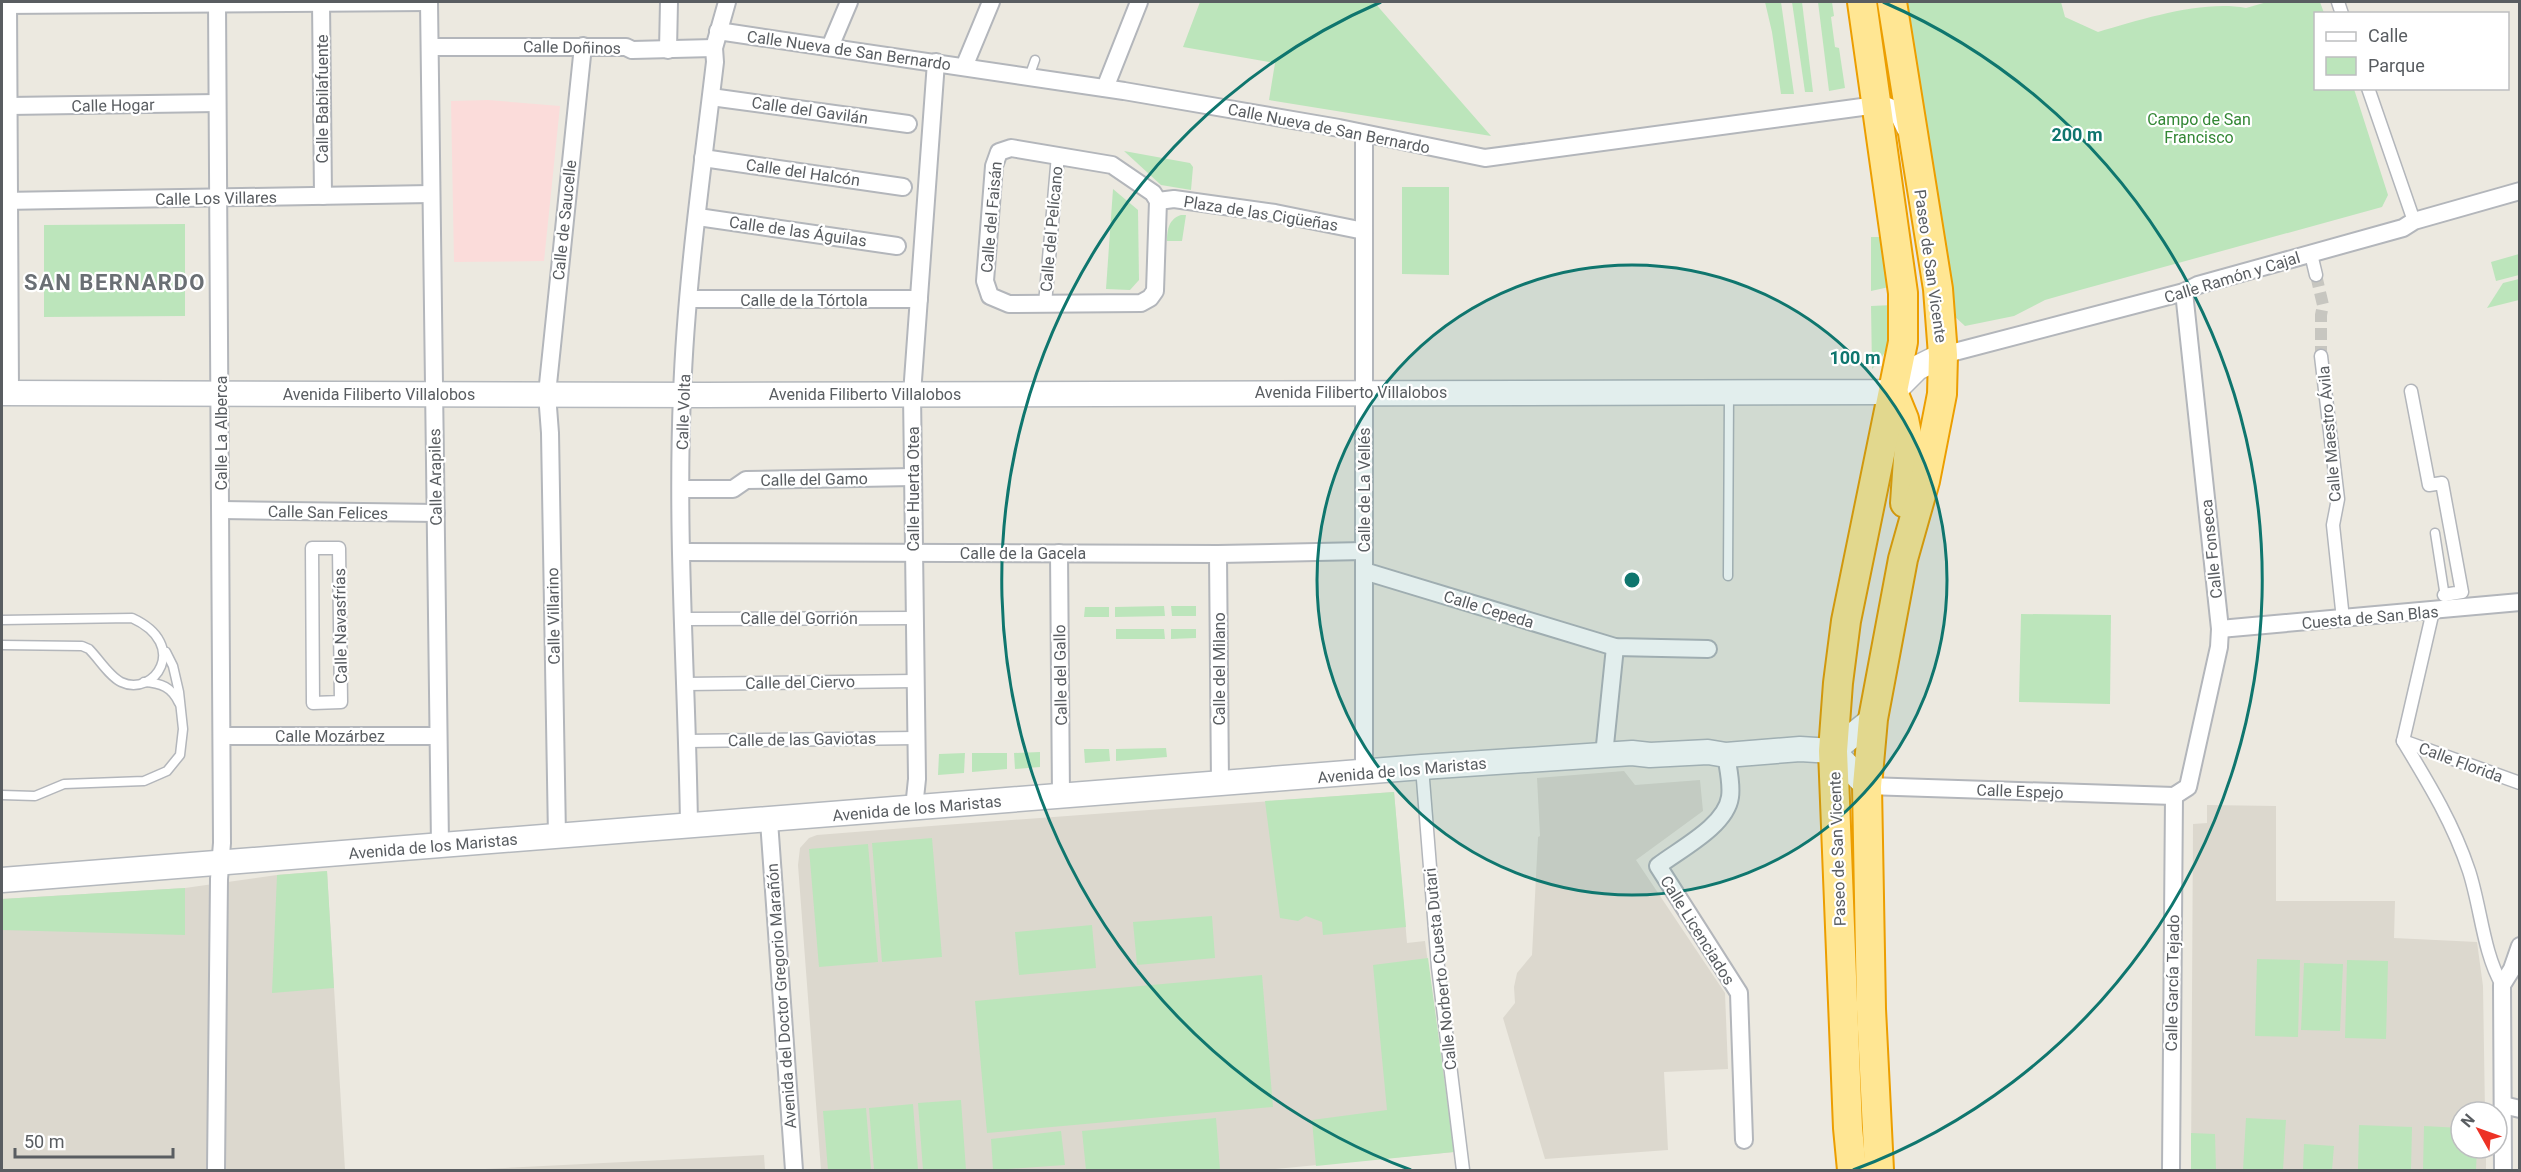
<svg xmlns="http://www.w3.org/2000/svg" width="2521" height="1172" viewBox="0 0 2521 1172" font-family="Roboto,sans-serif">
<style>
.education{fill:#dcd8ce}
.medical{fill:#fbdcda}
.green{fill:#bce5bb}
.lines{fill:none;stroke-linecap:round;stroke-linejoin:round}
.pedestrian-tunnel{stroke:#c7c6c0;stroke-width:12;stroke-dasharray:12 6;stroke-linecap:butt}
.service-casing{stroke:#b3b6bb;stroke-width:11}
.pedestrian-casing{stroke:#b3b6bb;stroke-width:15}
.minor-casing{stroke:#b3b6bb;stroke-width:20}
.secondary-casing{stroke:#b4b8bd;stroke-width:27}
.trunk-casing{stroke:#ec9e00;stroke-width:32}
.service{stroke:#fff;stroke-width:8}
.pedestrian{stroke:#fff;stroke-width:12}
.minor{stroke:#fff;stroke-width:16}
.secondary{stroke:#fff;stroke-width:24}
.trunk{stroke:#ffe693;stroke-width:28}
.ring{fill:none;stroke:#0f766e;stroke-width:3}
.labels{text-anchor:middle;stroke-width:4.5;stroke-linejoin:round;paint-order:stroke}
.street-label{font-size:16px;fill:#595d61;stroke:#fff}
.park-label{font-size:16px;fill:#338735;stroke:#fff}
.district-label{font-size:22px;font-weight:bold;letter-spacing:1.5px;fill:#6a6f74;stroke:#fff}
.centre{fill:#0f766e;stroke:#fff;stroke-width:3}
.ring-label{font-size:18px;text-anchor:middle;font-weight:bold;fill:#0f766e;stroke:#fff;stroke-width:4.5;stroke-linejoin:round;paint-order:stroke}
</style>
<rect width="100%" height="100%" fill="#ece9e0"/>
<g class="education">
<polygon points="1624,771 1635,785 1700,780 1703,811 1636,860 1725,993 1728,1069 1664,1072 1668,1150 1545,1159 1503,1018 1515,1003 1514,987 1517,973 1532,955 1538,837 1540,836 1537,778"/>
<polygon points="1394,792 1407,943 1425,941 1454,1152 1266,1170 821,1170 798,865 800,848 809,838 817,835 944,825"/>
<polygon points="2207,805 2276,806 2276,901 2395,901 2394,938 2477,942 2483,986 2485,1112 2461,1112 2461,1148 2486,1148 2486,1170 2191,1170 2193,824 2207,823"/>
<polygon points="327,871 345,1170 2,1170 2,899 185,888 277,875"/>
<polygon points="764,1155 765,1170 465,1170"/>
</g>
<polygon class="medical" points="488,100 560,106 544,261 454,262 451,101"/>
<g class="green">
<polygon points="1200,2 1374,2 1491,136 1269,100 1275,63 1183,47"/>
<polygon points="1765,2 1781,2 1794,94 1781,94 1772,32"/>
<polygon points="1792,2 1802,2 1813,92 1805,92"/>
<polygon points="1818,2 1832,2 1834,16 1831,17 1835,47 1839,48 1845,88 1829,91"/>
<path d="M1902 2H2061L2065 17 2098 32C2143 19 2202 0 2246 8L2267 2H2320L2324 13 2316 14V88L2354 89 2388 195 2382 207 2080 290 2045 300 2014 316 1965 326 1953 315Z"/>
<polygon points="1124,151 1190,163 1193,167 1191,190 1161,185"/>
<polygon points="1402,187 1449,187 1449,275 1402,274"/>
<polygon points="1113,189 1138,210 1139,280 1130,290 1106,289"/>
<path d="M1181 215H1186L1182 241H1167C1167 229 1169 219 1181 215Z"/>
<polygon points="185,224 185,316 44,317 44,225"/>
<polygon points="1871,237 1883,237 1889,287 1871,291"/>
<polygon points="2519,254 2519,275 2496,281 2491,262"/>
<polygon points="2519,279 2519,300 2487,308 2503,283"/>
<path d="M1893 305C1891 333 1893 348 1872 369L1871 306Z"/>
<polygon points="1164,606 1165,616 1115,617 1115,607"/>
<polygon points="1171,606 1196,606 1196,616 1172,616"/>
<polygon points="1085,607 1109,607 1109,617 1084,617"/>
<polygon points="2021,614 2111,615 2110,704 2019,702"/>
<polygon points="1116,629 1164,629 1165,639 1116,639"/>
<polygon points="1171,629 1196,629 1196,638 1171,639"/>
<polygon points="1166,748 1167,757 1116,761 1116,749"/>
<polygon points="1084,749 1109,749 1110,761 1085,763"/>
<polygon points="1040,752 1040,767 1015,769 1014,753"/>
<polygon points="965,753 964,773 938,775 939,754"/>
<polygon points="972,753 1007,753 1007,769 972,772"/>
<polygon points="1394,792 1406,927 1323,935 1322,922 1306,916 1298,921 1280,918 1265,801"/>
<polygon points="932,838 942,957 882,962 872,843"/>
<polygon points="868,844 878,962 819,967 809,849"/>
<polygon points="327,871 334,988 272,993 277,875"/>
<polygon points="185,888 185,935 2,930 2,899"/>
<polygon points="1212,916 1215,958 1137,965 1133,922"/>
<polygon points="1092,925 1096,968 1019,975 1015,932"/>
<polygon points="1428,958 1454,1152 1316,1166 1312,1120 1387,1110 1373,965"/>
<polygon points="2257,959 2300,960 2298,1037 2255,1036"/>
<polygon points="2347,960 2388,961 2386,1039 2345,1038"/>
<polygon points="2304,963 2343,964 2340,1031 2301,1030"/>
<polygon points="1262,975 1273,1107 987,1133 975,1001"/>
<polygon points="961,1100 966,1170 923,1170 918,1103"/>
<polygon points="913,1104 918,1170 874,1170 869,1108"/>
<polygon points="866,1108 871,1170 828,1170 823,1111"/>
<polygon points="1216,1118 1220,1170 1086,1170 1082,1131"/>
<polygon points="2246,1118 2286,1120 2283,1170 2243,1170"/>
<polygon points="2359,1125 2412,1127 2411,1170 2358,1170"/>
<polygon points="2424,1126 2461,1128 2461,1148 2477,1148 2476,1170 2423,1170"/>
<polygon points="1061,1131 1065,1165 993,1170 991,1139"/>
<polygon points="2191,1133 2215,1134 2216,1170 2191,1170"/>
<polygon points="2304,1144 2334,1146 2332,1170 2303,1170"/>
</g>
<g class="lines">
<polyline class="pedestrian-tunnel" points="2316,275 2323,305 2321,315 2321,356"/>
<defs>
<g id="service">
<polyline points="1029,77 1035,60"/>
<polyline points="2435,533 2445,597"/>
<polyline points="1728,576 1729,393"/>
<path d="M2 620 132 618C191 645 154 698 121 682 109 676 99 659 89 649L82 646 2 645"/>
<path d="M144 682C161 683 172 687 179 703"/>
<polyline points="2,795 35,796 64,784 144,781 167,771 180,755 183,729 179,692 173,666 166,652"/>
</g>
<g id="pedestrian">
<polyline points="2338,2 2342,14"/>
<polyline points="2368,88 2414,221"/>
<polyline points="2311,254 2316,275"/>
<polyline points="1045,304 1058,155"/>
<polyline points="2321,356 2338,499 2333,525 2343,619"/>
<polyline points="2411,391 2429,485 2442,483 2462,592 2444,595"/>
<polygon points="312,548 339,548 341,702 313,703"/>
<path d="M2433 611 2403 741C2429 784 2453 823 2469 871 2481 908 2483 952 2502 985"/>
<polyline points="684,619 914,618"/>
<polyline points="686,684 915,681"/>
<polyline points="688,741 916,738"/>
<polyline points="2403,741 2520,783"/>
<polyline points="1422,767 1438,967 1463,1170"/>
</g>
<g id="minor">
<polyline points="8,2 10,393"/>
<polyline points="321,2 323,196"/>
<polyline points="429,2 440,845"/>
<polyline points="2,5 429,2"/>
<path d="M718 31 1124 91 1339 128 1485 158 1877 105C1896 104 1897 113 1905 129"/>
<polyline points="430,47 626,47 632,50 714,48"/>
<polyline points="830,47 849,2"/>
<polyline points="668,50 669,2"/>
<polyline points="964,67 991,2"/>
<polyline points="1105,88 1139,2"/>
<polyline points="711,97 908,124"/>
<polyline points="9,106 217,103"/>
<polyline points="1364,135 1364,773"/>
<polygon points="1011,148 1112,165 1153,193 1158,201 1155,291 1150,298 1141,303 1009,304 990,296 985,281 994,166 999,152"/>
<polyline points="703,158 903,187"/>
<polyline points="2,201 431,194"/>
<polyline points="1158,201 1174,199 1275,213 1364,231"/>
<polyline points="698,217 897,246"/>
<polyline points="689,299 919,299"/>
<polyline points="1943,355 2184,292 2198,285 2403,228 2414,221 2520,191"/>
<polyline points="682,489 733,489 746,480 913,477"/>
<polyline points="221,510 436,513"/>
<polyline points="683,552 1218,554 1364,551"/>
<polyline points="1059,553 1061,797"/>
<polyline points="1218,554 1220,785"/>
<polyline points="1364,571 1615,647 1708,649"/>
<polyline points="2220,629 2520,602"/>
<polyline points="222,736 438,736"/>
<polyline points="1604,755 1615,647"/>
<path d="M1726 755C1728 768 1732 784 1730 797 1726 826 1680 849 1658 866L1739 993 1744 1140"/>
<polyline points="1867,786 2174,796"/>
<polyline points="2174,796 2188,787 2219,647 2220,629 2184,292"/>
<polyline points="914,808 917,779 912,394 936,62"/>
<polyline points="769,821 794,1170"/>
<path d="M689 825C687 682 676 538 682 395 686 284 702 172 715 62L714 48 727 2"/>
<polyline points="557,837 550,433 547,394 583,46"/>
<polyline points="2503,1105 2520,1109"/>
<polyline points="216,1170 219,879 222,843 217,2"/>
<polyline points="2171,1170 2174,796"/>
<polyline points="2503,1170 2502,985 2512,969 2520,946"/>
</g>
<g id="secondary">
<polyline points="2,393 704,395 1893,392 1917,368 1943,355"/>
<polyline points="1833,751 1873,719"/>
<polyline points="2,880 1422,767 1632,753 1650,755 1708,752 1726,755 1800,749 1833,751 1867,786"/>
</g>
<g id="trunk">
<polyline points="1893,392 1904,419 1909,444 1905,503"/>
<polyline points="1852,1170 1848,1128 1833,751 1838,683 1846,621 1903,342 1903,293 1862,2"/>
<polyline points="1879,1170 1871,1009 1867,786 1873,719 1903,559 1925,481 1942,394 1943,355 1938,289 1892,2"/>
</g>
</defs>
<use href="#service" class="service-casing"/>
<use href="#pedestrian" class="pedestrian-casing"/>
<use href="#minor" class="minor-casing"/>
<use href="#secondary" class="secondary-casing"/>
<use href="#trunk" class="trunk-casing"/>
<use href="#service" class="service"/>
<use href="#pedestrian" class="pedestrian"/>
<use href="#minor" class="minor"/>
<use href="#secondary" class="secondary"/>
<use href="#trunk" class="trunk"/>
</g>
<circle cx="1632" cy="580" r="315" fill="#0f766e" fill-opacity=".12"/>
<g class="ring">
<circle cx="1632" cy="580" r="315"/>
<path d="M1411 1170A630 630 0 0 1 1381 2M1883 2A630 630 0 0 1 1853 1170"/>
</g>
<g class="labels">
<g class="street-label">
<text transform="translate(572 47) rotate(1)" y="6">Calle Doñinos</text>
<text transform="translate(849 50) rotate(8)" y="6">Calle Nueva de San Bernardo</text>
<text transform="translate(322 99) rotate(-90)" y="6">Calle Babilafuente</text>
<text transform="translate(113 105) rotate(-1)" y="6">Calle Hogar</text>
<text transform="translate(810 110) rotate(8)" y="6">Calle del Gavilán</text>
<text transform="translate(1329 128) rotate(11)" y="6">Calle Nueva de San Bernardo</text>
<text transform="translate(803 172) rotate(8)" y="6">Calle del Halcón</text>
<text transform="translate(216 198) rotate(-1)" y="6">Calle Los Villares</text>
<text transform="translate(1261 213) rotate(9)" y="6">Plaza de las Cigüeñas</text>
<text transform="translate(991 217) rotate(-85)" y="6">Calle del Faisán</text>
<text transform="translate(564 220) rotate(-84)" y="6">Calle de Saucelle</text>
<text transform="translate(1051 229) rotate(-85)" y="6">Calle del Pelícano</text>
<text transform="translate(798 231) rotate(8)" y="6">Calle de las Águilas</text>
<text transform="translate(1931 266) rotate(82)" y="6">Paseo de San Vicente</text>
<text transform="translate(2232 277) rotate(-17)" y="6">Calle Ramón y Cajal</text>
<text x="804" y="306">Calle de la Tórtola</text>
<text x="1351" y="398">Avenida Filiberto Villalobos</text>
<text x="379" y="400">Avenida Filiberto Villalobos</text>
<text x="865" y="400">Avenida Filiberto Villalobos</text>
<text transform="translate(683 412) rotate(-88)" y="6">Calle Volta</text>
<text transform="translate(221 433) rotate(-90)" y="6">Calle La Alberca</text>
<text transform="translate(2329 434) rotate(-95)" y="6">Calle Maestro Ávila</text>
<text transform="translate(435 477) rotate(-91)" y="6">Calle Arapiles</text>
<text transform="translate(814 479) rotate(-1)" y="6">Calle del Gamo</text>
<text transform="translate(913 489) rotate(-90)" y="6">Calle Huerta Otea</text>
<text transform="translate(1364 490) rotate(-90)" y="6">Calle de La Vellés</text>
<text transform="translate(328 512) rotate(1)" y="6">Calle San Felices</text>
<text transform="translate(2211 549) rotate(-96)" y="6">Calle Fonseca</text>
<text x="1023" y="559">Calle de la Gacela</text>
<text transform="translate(1489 609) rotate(17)" y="6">Calle Cepeda</text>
<text transform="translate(553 616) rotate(-91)" y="6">Calle Villarino</text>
<text transform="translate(2370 617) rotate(-5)" y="6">Cuesta de San Blas</text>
<text x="799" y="624">Calle del Gorrión</text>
<text transform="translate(340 626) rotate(-91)" y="6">Calle Navasfrías</text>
<text transform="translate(1219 669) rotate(-90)" y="6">Calle del Milano</text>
<text transform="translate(1060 675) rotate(-91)" y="6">Calle del Gallo</text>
<text transform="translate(800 682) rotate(-1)" y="6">Calle del Ciervo</text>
<text x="330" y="742">Calle Mozárbez</text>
<text transform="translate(802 739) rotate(-1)" y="6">Calle de las Gaviotas</text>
<text transform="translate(2461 762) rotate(20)" y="6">Calle Florida</text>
<text transform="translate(1402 770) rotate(-5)" y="6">Avenida de los Maristas</text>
<text transform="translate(2020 791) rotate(2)" y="6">Calle Espejo</text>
<text transform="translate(917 808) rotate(-5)" y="6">Avenida de los Maristas</text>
<text transform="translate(433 846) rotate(-5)" y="6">Avenida de los Maristas</text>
<text transform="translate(1837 849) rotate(-92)" y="6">Paseo de San Vicente</text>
<text transform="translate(1698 930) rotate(58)" y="6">Calle Licenciados</text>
<text transform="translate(1440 969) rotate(-96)" y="6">Calle Norberto Cuesta Dutari</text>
<text transform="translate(2172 983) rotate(-89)" y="6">Calle García Tejado</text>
<text transform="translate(781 996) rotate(-94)" y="6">Avenida del Doctor Gregorio Marañón</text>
</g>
<g class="park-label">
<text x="2199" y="125">Campo de San<tspan x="2199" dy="18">Francisco</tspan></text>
</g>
<g class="district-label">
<text x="115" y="290">SAN BERNARDO</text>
</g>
</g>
<circle cx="1632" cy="580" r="9" class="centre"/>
<g class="ring-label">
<text x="2077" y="141">200 m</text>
<text x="1855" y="364">100 m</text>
</g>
<rect width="2521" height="1172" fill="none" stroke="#595d61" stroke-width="6"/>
<rect x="2314" y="12" width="195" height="78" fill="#ffffff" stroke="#bdbec0" stroke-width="1.5"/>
<rect x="2326" y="32" width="30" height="9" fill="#ffffff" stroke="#bdbec0" stroke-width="1.5"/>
<text x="2368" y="42" font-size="18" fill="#595d61">Calle</text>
<rect x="2326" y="57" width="30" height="18" fill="#bce5bb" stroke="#bdbec0" stroke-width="1.5"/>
<text x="2368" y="72" font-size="18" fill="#595d61">Parque</text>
<g transform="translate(2479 1130) rotate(310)"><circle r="28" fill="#ffffff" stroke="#bdbec0" stroke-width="1.5"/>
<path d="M0-4.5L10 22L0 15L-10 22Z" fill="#ed3225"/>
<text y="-9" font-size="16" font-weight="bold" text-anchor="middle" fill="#595d61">N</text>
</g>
<path d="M15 1148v9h158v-9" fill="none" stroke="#595d61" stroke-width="3"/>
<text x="24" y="1148" font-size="18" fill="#595d61" stroke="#ffffff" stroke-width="4.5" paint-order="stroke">50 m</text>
</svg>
